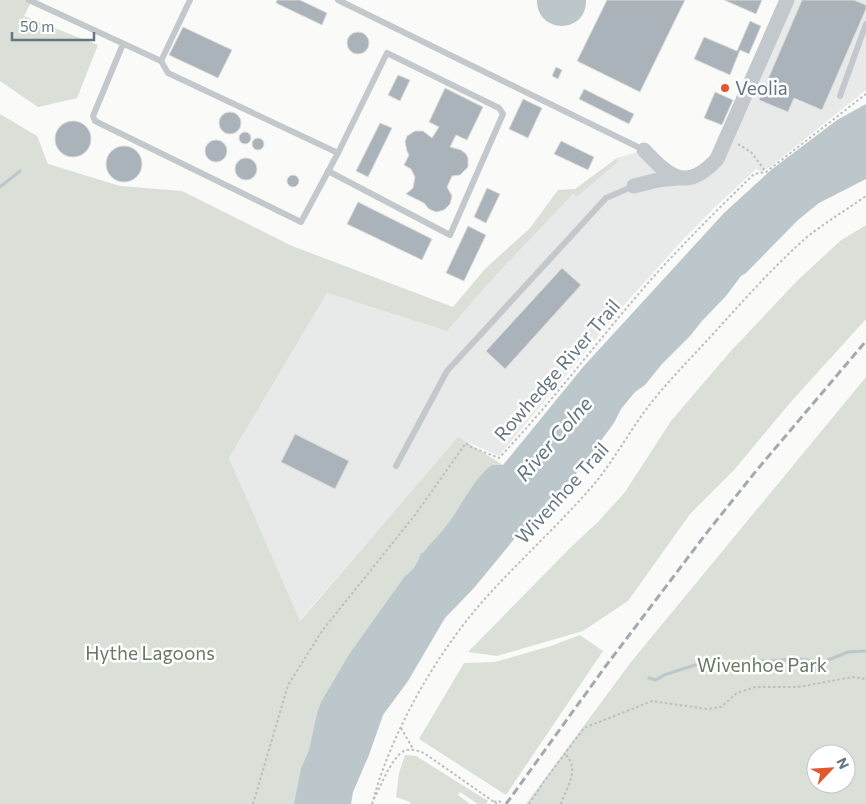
<svg xmlns="http://www.w3.org/2000/svg" width="866" height="804" viewBox="0 0 866 804" font-family="Commissioner,sans-serif">
<style>
.built{fill:#e8e9e9}
.green{fill:#dadfd7;fill-rule:evenodd}
.water{fill:#bbc7cb}
.lines{fill:none;stroke-linecap:round;stroke-linejoin:round}
.stream{stroke:#bbc7cb;stroke-width:3}
.building{fill:#aab3b9;stroke:#dcdcda}
.path{stroke:#bbbfc2;stroke-width:2;stroke-dasharray:2.5 2.5;stroke-linecap:butt}
.service{stroke:#c3c8cc;stroke-width:6}
.tertiary{stroke:#c3c8cc;stroke-width:15}
.rail{stroke:#a2aab0;stroke-width:3;stroke-dasharray:8 4;stroke-linecap:butt}
.poi-dot{fill:#e4572e;stroke:#fff;stroke-width:2}
.labels{text-anchor:middle;stroke-width:5;stroke-linejoin:round;paint-order:stroke}
.poi-label{font-size:19px;fill:#657683;stroke:#fff;text-anchor:start}
.street-label{font-size:19px;fill:#657683;stroke:#fff}
.park-label{font-size:19px;fill:#687a64;stroke:#fff}
.water-label{font-size:20px;font-style:italic;fill:#60757c;stroke:#fff}
</style>
<rect width="100%" height="100%" fill="#fafaf8"/>
<polygon class="built" points="781,0 866,0 866,90 770,167 761,172 756,169 713,209 679,244 625,304 499,456 458,438 299,621 229,458 327,293 447,331 496,275 573,194 577,197 618,162 617,158 644,150 677,178 709,168"/>
<g class="green">
<polygon points="0,0 32,0 24,16 98,45 77,98 38,107 0,81"/>
<polygon points="0,114 37,136 48,164 120,186 182,191 292,246 453,307 485,269 530,228 558,190 575,189 617,158 618,162 577,197 573,194 496,275 447,331 327,293 229,458 300,621 458,437 503,465 294,804 0,804"/>
<polygon points="866,225 866,319 789,404 734,470 690,514 628,601 583,631 497,656 468,652 571,547 598,522 625,492 671,421 730,352 797,281 840,241"/>
<path d="M866 377V804H526L631 662ZM816 754H846V784H816Z"/>
<polygon points="580,635 603,651 506,795 419,739 464,663 495,662 551,646"/>
<polygon points="405,755 416,756 488,801 486,804 478,804 460,792 458,795 470,804 410,804 410,802 396,797 399,773"/>
</g>
<g class="water">
<path d="M537 0H586C587 35 536 34 537 0Z"/>
<path d="M866 104V179L819 203 798 220 746 273 741 276 726 296 702 321 690 336 662 364 645 385 635 392 621 409 614 423 580 469 563 489 520 532 474 588 445 618 408 681 383 715 369 755 353 792 351 804H294L301 769 309 750 317 714 321 702 350 653 405 576C414 570 418 563 421 553H423C431 542 442 533 450 521 463 503 474 478 492 465H503L583 367 724 213 771 170 837 120Z"/>
</g>
<g class="lines">
<g class="stream">
<polyline points="0,187 20,171"/>
<polyline points="649,678 656,680 664,675 695,665 799,659 823,662 848,652 866,651"/>
</g>
</g>
<g class="building">
<polygon points="277,0 300,0 327,13 322,25 276,3"/>
<polygon points="607,0 685,0 640,92 577,61"/>
<polygon points="724,0 762,0 756,14"/>
<polygon points="802,0 854,0 866,5 866,9 822,110 794,98 788,112 759,100"/>
<polygon points="750,21 761,26 749,54 740,50 730,75 694,59 704,37 737,51"/>
<polygon points="183,27 232,50 218,78 169,55"/>
<circle cx="358" cy="43" r="11"/>
<polygon points="556,67 562,70 558,79 552,76"/>
<polygon points="398,75 410,80 400,101 388,95"/>
<polygon points="445,88 483,107 467,140 456,135 450,147 461,150 466,154 468,158 468,167 460,175 452,176 447,187 452,196 450,204 444,210 436,212 429,209 424,203 406,194 413,188 415,177 411,169 404,165 409,155 407,151 405,142 407,136 415,131 423,131 432,138 439,127 429,122"/>
<polygon points="584,89 634,114 629,124 579,99"/>
<polygon points="715,92 733,100 722,125 704,118"/>
<polygon points="523,99 542,108 528,138 509,129"/>
<circle cx="230" cy="123" r="11"/>
<circle cx="73" cy="139" r="18"/>
<polygon points="380,123 392,128 368,177 356,171"/>
<circle cx="245" cy="138" r="6"/>
<circle cx="258" cy="144" r="6"/>
<circle cx="216" cy="151" r="11"/>
<polygon points="561,141 594,157 588,170 554,154"/>
<circle cx="124" cy="164" r="18"/>
<circle cx="246" cy="169" r="11"/>
<circle cx="293" cy="181" r="6"/>
<polygon points="487,188 500,194 486,223 474,217"/>
<polygon points="358,202 432,239 422,260 347,224"/>
<polygon points="468,226 486,235 464,281 446,273"/>
<polygon points="562,268 581,285 505,369 486,351"/>
<polygon points="295,434 349,461 335,489 281,462"/>
</g>
<g class="lines">
<g class="path">
<polyline points="738,144 751,152 766,172"/>
<polyline points="401,728 413,749"/>
<path d="M374 799C380 787 392 757 404 751 411 748 418 751 424 753L497 804"/>
<polyline points="494,802 499,801 503,804"/>
<path d="M253 804 288 685 322 631 415 515 466 443 471 447 499 458C554 400 602 335 655 275 687 240 720 207 754 174L766 172 866 94"/>
<path d="M372 804C390 736 431 663 476 609 512 567 553 531 589 490 613 463 629 431 651 403 670 379 692 357 713 334 743 301 773 267 807 237 826 222 846 210 866 196"/>
<polyline points="529,804 548,776 584,728 652,701 707,709 721,707 737,693 755,687 798,687 853,677 866,679"/>
<path d="M561 804C566 787 581 770 565 754"/>
</g>
<g class="service">
<polyline points="29,0 161,61 190,0"/>
<polyline points="338,0 644,150"/>
<polyline points="123,44 93,116 95,121 301,222 338,153 168,73 161,61"/>
<polyline points="840,96 866,24"/>
<polyline points="328,171 450,235 503,114 499,108 387,53 338,153"/>
<polyline points="396,466 447,371 606,198 634,186"/>
</g>
<g class="tertiary">
<path d="M644 150C670 178 687 192 717 159L787 0"/>
<polyline points="634,186 658,180 677,178"/>
</g>
<polyline class="rail" points="506,804 605,667 705,535 756,471 866,341"/>
</g>
<circle class="poi-dot" cx="725" cy="88" r="5"/>
<g class="labels">
<g class="poi-label">
<text x="735" y="95">Veolia</text>
</g>
<g class="street-label">
<text transform="translate(557 370) rotate(-49)" y="7">Rowhedge River Trail</text>
<text transform="translate(562 493) rotate(-48)" y="7">Wivenhoe Trail</text>
</g>
<g class="park-label">
<text x="150" y="660">Hythe Lagoons</text>
<text x="762" y="672">Wivenhoe Park</text>
</g>
<g class="water-label">
<text transform="translate(554 439) rotate(-49)" y="7">River Colne</text>
</g>
</g>
<g transform="translate(831 769) rotate(65)"><circle r="24" fill="#ffffff" stroke="#c1c8cd"/>
<path d="M0-4L9 19L0 12L-9 19Z" fill="#e4572e"/>
<text y="-8" font-size="14" font-weight="bold" text-anchor="middle" fill="#657683">N</text>
</g>
<path d="M12 32v8h82v-8" fill="none" stroke="#657683" stroke-width="2.5"/>
<text x="20" y="32" font-size="15" fill="#657683" stroke="#ffffff" stroke-width="4" paint-order="stroke">50 m</text>
</svg>
